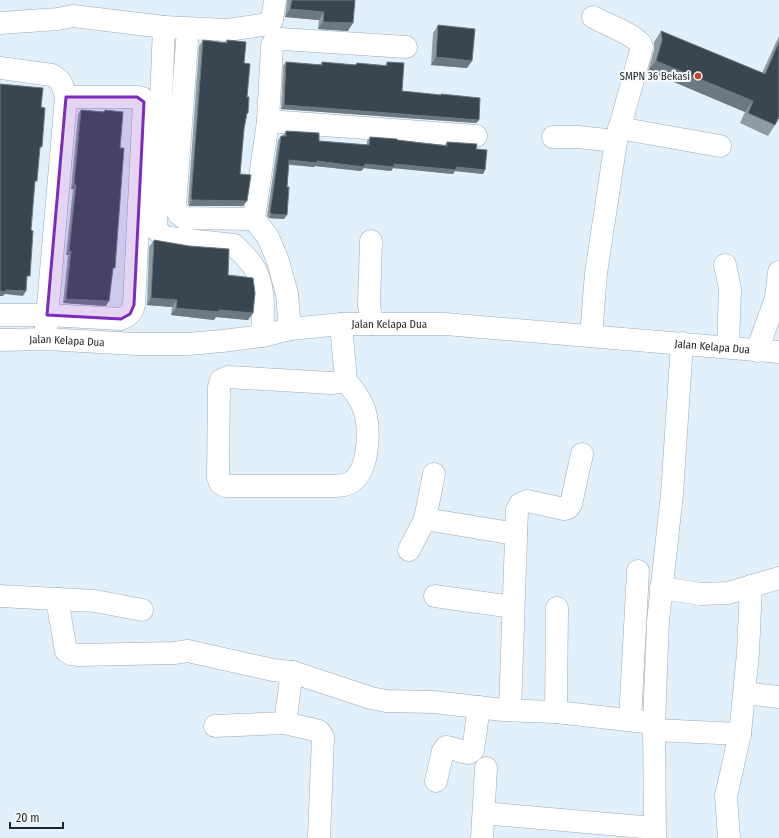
<svg xmlns="http://www.w3.org/2000/svg" width="779" height="838" viewBox="0 0 779 838" font-family="'Fira Sans Condensed',sans-serif">
<style>
.lines{fill:none;stroke-linecap:round;stroke-linejoin:round}
.minor-casing{stroke:#9daab5;stroke-width:23}
.major-casing{stroke:#9daab5;stroke-width:23}
.minor{stroke:#fff;stroke-width:22}
.major{stroke:#fff;stroke-width:22}
.wall{fill:#8e9ba5}
.shaded-wall{fill:#6c7983}
.building{fill:#3a464f;stroke:#6c7983}
.marked{fill:#7b2cbf;fill-opacity:0.2;stroke:#7b2cbf;stroke-width:3;stroke-linejoin:round}
.poi-dot{fill:#cb4023;stroke:#f8fbfd;stroke-width:1.5}
.labels{text-anchor:middle;stroke-width:4;stroke-linejoin:round;paint-order:stroke}
.poi-label{font-size:11px;fill:#1f2429;stroke:#f8fbfd;text-anchor:end}
.street-label{font-size:11px;fill:#1f2429;stroke:#f8fbfd}
</style>
<rect width="100%" height="100%" fill="#e1f0fb"/>
<g class="lines">
<defs>
<g id="minor">
<polyline points="0,23 58,19 73,16 164,27 227,30 269,24 272,20 275,0"/>
<path d="M164 27 156 229 164 237 170 238 234 245C240 252 248 258 253 266 266 285 263 315 262 336"/>
<polyline points="187,42 175,206 179,214 184,218 254,219"/>
<path d="M0 68 52 75C62 80 63 87 66 97L46 329"/>
<polyline points="268,121 476,136"/>
<polyline points="619,128 720,146"/>
<polyline points="553,137 578,137 616,141"/>
<polyline points="371,241 369,305 372,324"/>
<polyline points="725,265 730,289 728,347"/>
<polyline points="776,298 779,272"/>
<path d="M0 315H47L121 319C128 316 132 313 134 305L144 102 142 98 137 97H66"/>
<path d="M341 324 346 381 331 383 228 377 221 380 219 387 218 477 220 483 225 486H332C339 486 347 486 353 481 370 467 371 423 362 404 358 396 352 388 346 381"/>
<polyline points="290,329 287,294 278,261 268,237 254,219 268,121 272,46 275,40 282,39 406,47"/>
<path d="M591 336 596 273 616 141 642 47 641 44C630 32 607 25 593 17"/>
<polyline points="757,351 776,298 779,298"/>
<polyline points="425,519 434,474"/>
<polyline points="409,550 425,519 516,534"/>
<polyline points="661,588 701,594 728,593 779,578"/>
<polyline points="0,596 57,599 66,651 71,654 78,655 174,653 188,651 273,670 292,672 371,698 386,701 434,702 503,710 556,712 654,723"/>
<polyline points="435,596 513,607"/>
<polyline points="57,599 95,601 142,610"/>
<polyline points="745,693 779,697"/>
<polyline points="510,710 517,510 520,504 527,501 564,509 568,508 571,504 582,454"/>
<polyline points="556,712 557,608"/>
<polyline points="630,720 638,571"/>
<polyline points="285,723 319,731 323,737 319,838"/>
<polyline points="215,726 285,723 292,672"/>
<polyline points="654,730 740,734"/>
<path d="M436 781 443 751 446 747C454 747 461 753 469 753L473 750 479 707"/>
<polyline points="494,814 654,828"/>
<polyline points="482,838 486,768"/>
<polyline points="655,838 654,723 658,621 672,494 682,343"/>
<polyline points="729,838 726,796 740,734 748,653 751,586"/>
</g>
<g id="major">
<path id="s1" d="M0 340 46 339 136 344H188L222 341 262 336 290 329 341 324H445L779 352"/>
</g>
</defs>
<use href="#minor" class="minor-casing"/>
<use href="#major" class="major-casing"/>
<use href="#minor" class="minor"/>
<use href="#major" class="major"/>
</g>
<g class="wall">
<polygon points="287,0 355,0 348,31 318,29 319,20 285,17 287,1"/>
<polygon points="438,25 467,68 431,65 433,33"/>
<polygon points="661,31 762,73 779,36 779,117 775,125 768,136 740,123 745,112 648,71 654,50 654,42"/>
<polygon points="203,40 225,43 227,40 244,63 247,97 248,113 246,115 244,129 240,174 243,206 189,206 188,203 199,46"/>
<polygon points="286,62 320,65 322,62 355,65 357,63 385,65 387,62 402,91 440,95 441,94 479,120 476,123 281,109 283,66"/>
<polygon points="81,110 103,112 105,110 113,271 106,306 63,303 68,255 66,255 73,189 71,189 78,114"/>
<polygon points="286,131 319,141 367,145 367,141 370,137 445,145 447,142 476,149 485,170 483,174 455,171 453,174 393,168 391,171 364,168 361,171 315,166 314,167 289,165 284,219 269,218 267,216 278,140 281,136 283,136 283,135"/>
<polygon points="154,240 228,275 253,313 248,320 216,317 214,320 171,315 172,307 147,305 149,247"/>
</g>
<g class="shaded-wall">
<polygon points="290,9 324,12 319,20 285,17"/>
<polygon points="323,22 353,23 348,31 318,29"/>
<polygon points="436,57 472,61 467,68 431,65"/>
<polygon points="656,61 753,101 745,112 648,71"/>
<polygon points="284,105 479,120 476,123 281,109"/>
<polygon points="289,160 365,164 394,164 456,167 485,170 483,174 455,171 453,174 393,168 391,171 364,168 361,171 315,166 314,167 287,164"/>
<polygon points="74,184 76,185 73,189 71,189"/>
<polygon points="192,200 247,201 243,206 189,206"/>
<polygon points="271,214 287,215 284,219 269,218"/>
<polygon points="69,251 71,251 68,255 66,255"/>
<polygon points="6,290 26,291 23,296 5,294 3,296 0,296 0,291"/>
<polygon points="151,298 177,300 172,307 147,305"/>
<polygon points="66,299 109,301 106,306 63,303"/>
<polygon points="176,308 219,310 253,313 248,320 216,317 214,320 171,315"/>
</g>
<g class="building">
<polygon points="292,0 355,0 353,23 323,22 324,12 290,9"/>
<polygon points="438,25 475,29 472,61 436,57"/>
<polygon points="661,31 765,74 779,42 779,117 775,125 748,113 753,101 656,61 662,40"/>
<polygon points="203,40 227,43 227,40 246,42 244,63 250,64 247,97 249,97 248,113 247,113 244,129 240,174 251,175 247,201 192,200 191,198"/>
<polygon points="286,62 322,65 322,62 356,65 357,63 387,66 387,62 404,63 402,91 441,95 441,94 480,98 479,120 284,105"/>
<polygon points="0,84 43,88 41,107 45,108 42,147 40,147 37,181 35,181 31,230 33,231 30,276 27,276 26,291 6,290 6,292 0,291"/>
<polygon points="81,110 104,112 105,110 123,112 120,148 124,148 122,174 115,268 113,268 109,301 66,299 71,251 69,251 76,185 74,184"/>
<polygon points="286,131 319,133 319,141 369,145 370,137 397,139 397,140 447,146 447,142 477,144 476,149 487,150 485,170 456,167 456,170 394,164 394,167 365,164 364,167 317,161 317,163 289,160 287,187 289,187 287,215 271,214 270,212 281,136 286,136"/>
<polygon points="154,240 189,246 229,249 228,275 253,278 255,293 253,313 219,310 219,312 176,308 177,300 151,298"/>
</g>
<path class="marked" d="M66 97H137L144 102 134 305 130 314 121 319 47 315Z"/>
<circle class="poi-dot" cx="698" cy="76" r="4"/>
<g class="labels">
<g class="poi-label">
<text x="690" y="80">SMPN 36 Bekasi</text>
</g>
<g class="street-label">
<text dy="4" stroke="none"><textPath href="#s1" startOffset="391">Jalan Kelapa Dua</textPath></text>
<text dy="4" stroke="none"><textPath href="#s1" startOffset="67">Jalan Kelapa Dua</textPath></text>
<text dy="4" stroke="none"><textPath href="#s1" startOffset="715">Jalan Kelapa Dua</textPath></text>
</g>
</g>
<path d="M10 822v6h53v-6" fill="none" stroke="#1f2429" stroke-width="2"/>
<text x="16" y="822" font-size="12" fill="#1f2429" stroke="#f8fbfd" stroke-width="3" paint-order="stroke">20 m</text>
</svg>
